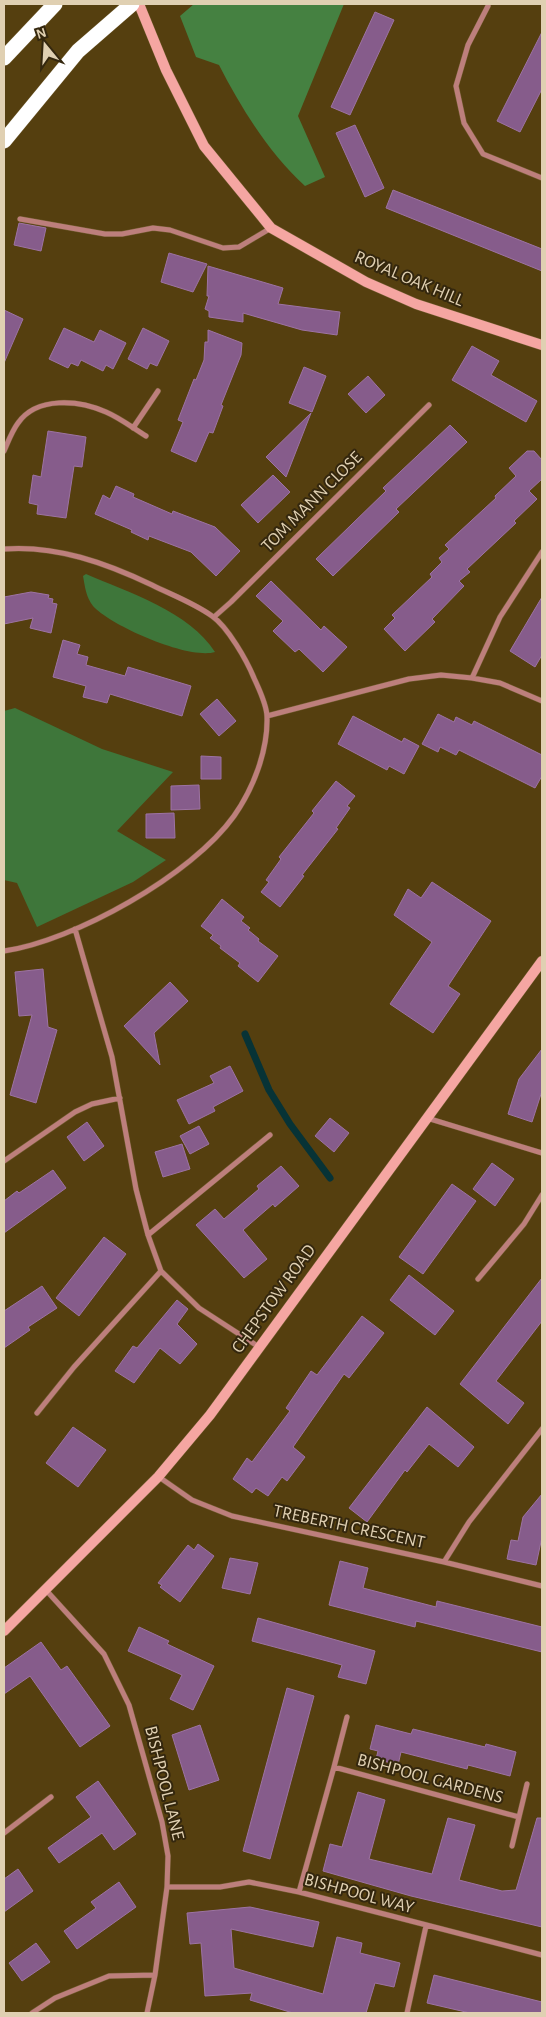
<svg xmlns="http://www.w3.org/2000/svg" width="546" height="2017" viewBox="0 0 546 2017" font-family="'Alegreya Sans',sans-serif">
	<rect width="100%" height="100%" fill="#553f0f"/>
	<!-- green -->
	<path fill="#3e763a" d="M86,574C128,592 190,612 215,652C189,660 111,626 93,606C86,597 85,587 83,576Z
		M15,708L102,749L173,772L117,831L166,860L133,882L37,927L17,883L4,880V711Z"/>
	<!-- forest -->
	<path fill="#458141" d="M194,4H344L298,116L325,177L305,186C269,153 241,108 219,65L196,57L180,16Z"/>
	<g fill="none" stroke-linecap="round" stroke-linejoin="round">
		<!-- stream -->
		<path stroke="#073336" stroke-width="7" d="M245,1034L269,1090L290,1124L330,1178"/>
	</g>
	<!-- building -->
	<path fill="#865c8b" stroke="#9d73a3" d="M375,12L394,20L350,115L331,107Z
		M542,32V89L520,132L497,121Z
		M355,125L384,188L365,197L336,133Z
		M393,190L542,249V271L386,208Z
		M19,223L46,228L41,251L14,245Z
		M169,253L207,264L193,292L161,282Z
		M208,266L283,288L278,304L340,312L337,335L302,330L243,313V322L209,317V311L205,309L209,296H207Z
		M4,310L23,319L4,363Z
		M64,328L94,342L100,330L126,343L113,369L106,365L103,371L81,360L78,366L71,363L68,368L49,359Z
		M143,328L169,341L157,366L150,363L147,369L128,359Z
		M208,330L242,343L241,355L221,405L223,406L213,433L209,432L196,462L171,451L183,422L178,420L194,379L196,380L204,360L205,342H208Z
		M472,346L499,361L491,375L537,401L526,422L452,380Z
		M304,367L326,376L312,412L289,403Z
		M368,376L385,395L366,413L348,394Z
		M311,413L286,477L266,457Z
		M450,425L467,442L396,509L399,512L333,576L316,559L386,491L383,488Z
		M48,431L86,437L82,467L74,466L66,518L37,514L38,505L29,503L33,475L41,477Z
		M527,451H534L542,460V479L529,491L537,499L514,521L516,523L467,569L470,572L459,581L464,586L432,619L435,622L405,651L384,629L395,618L392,615L432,577L430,574L442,562L439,558L449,549L445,545L496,498L495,496L516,476L509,468Z
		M273,475L290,492L258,523L241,505Z
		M116,486L134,494L133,497L172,514L173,511L215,527L240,551L216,576L191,552L149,536L148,540L131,532L132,530L95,514L103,495L110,499Z
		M271,581L321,630L324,626L347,647L323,672L299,649L295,652L273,631L283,621L256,596Z
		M31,592L49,595L48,598L53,599L52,603L57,604L51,633L30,628L33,618L4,624V597Z
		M542,597V655L535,667L510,651Z
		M63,640L80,645L77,654L88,657L86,665L125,676L128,667L191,686L182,716L110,694L107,703L83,697L86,686L53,677Z
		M217,699L236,721L219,736L200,714Z
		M438,714L454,722L456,717L472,725L474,721L542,755V776L535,788L459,750L456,755L440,747L438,752L422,744Z
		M353,716L402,742L404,738L419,746L404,774L389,766L387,770L338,744Z
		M201,756L221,757V779H201Z
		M336,781L355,796L347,806L350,808L336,828L338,829L302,875L304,876L280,907L261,892L269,882L266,880L281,859L279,857L314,813L312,811Z
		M199,785L200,809L171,810V786Z
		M174,813L175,838H146V814Z
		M432,882L491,921L448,986L460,994L433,1033L390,1004L432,942L394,915L408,889L421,898Z
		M222,899L244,917L241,921L250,928L248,930L259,939L258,941L278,956L258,982L238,966L240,963L220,948L221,946L210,938L213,935L201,926Z
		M43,969L48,1027L57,1030L36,1103L10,1095L32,1015L19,1016L15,972Z
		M170,982L188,1001L154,1033L160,1065L124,1026Z
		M542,1049V1091L532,1122L508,1114L519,1079Z
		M230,1066L243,1091L213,1107L215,1111L189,1124L177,1100L214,1083L210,1076Z
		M330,1118L349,1133L334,1152L315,1136Z
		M87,1122L104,1146L84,1161L67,1137Z
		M199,1126L209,1144L190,1154L180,1136Z
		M182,1144L190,1169L163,1177L155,1152Z
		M492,1163L514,1179L495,1206L473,1189Z
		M281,1166L299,1186L275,1207L273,1204L243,1230L267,1259L244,1278L196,1225L215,1209L224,1219L259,1189L257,1186Z
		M53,1170L66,1188L4,1233V1201L17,1191L19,1193Z
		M452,1184L476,1201L423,1274L399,1257Z
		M104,1237L126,1254L79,1316L56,1298Z
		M409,1275L454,1311L435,1335L390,1300Z
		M542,1278V1321L496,1381L524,1403L508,1424L460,1384Z
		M42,1286L57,1308L28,1327L30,1330L4,1348V1311Z
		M177,1300L188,1309L177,1324L197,1344L180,1364L160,1348L134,1383L115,1371L133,1346L137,1348Z
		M362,1316L384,1333L349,1378L344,1374L293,1447L305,1457L287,1481L282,1477L268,1496L256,1488L252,1493L233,1479L247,1458L252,1462L290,1411L286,1408L311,1371L317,1375Z
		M427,1407L474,1447L458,1467L429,1444L407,1472L405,1470L367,1522L349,1508Z
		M73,1427L106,1450L78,1487L46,1463Z
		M542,1494V1537L536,1565L507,1559L511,1540L518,1541L523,1517Z
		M198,1544L214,1556L180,1602L160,1587L162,1585L158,1583L188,1545L194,1550Z
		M230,1558L258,1563L250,1594L222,1588Z
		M340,1561L368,1568L363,1588L436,1607L437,1601L542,1627V1652L416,1621L415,1627L329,1605Z
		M258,1618L375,1651L366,1684L338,1677L342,1665L252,1641Z
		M139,1627L169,1641L167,1644L214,1666L193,1710L170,1699L182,1675L128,1651Z
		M41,1642L61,1670L67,1666L110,1726L80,1747L30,1676L4,1694V1668Z
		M287,1688L314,1696L270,1859L243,1851Z
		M200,1725L219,1780L189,1790L172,1735Z
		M376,1725L411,1734L413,1729L485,1747L486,1744L516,1752L510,1776L468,1765L467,1769L401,1752L398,1765L376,1759L378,1751L370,1749Z
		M98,1781L136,1834L114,1850L102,1833L59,1863L48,1848L91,1817L76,1797Z
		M358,1792L385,1800L369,1859L432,1874L448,1818L475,1825L459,1880L502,1891L516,1890L537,1818H542V1927L411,1896L323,1871L330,1844L342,1847Z
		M18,1869L33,1891L4,1912V1879Z
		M119,1882L136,1907L77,1949L64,1931L96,1908L91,1902Z
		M250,1907L319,1922L313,1947L231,1929L234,1968L323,1994L337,1937L362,1943L360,1953L400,1963L394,1987L375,1983L366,2013H293L250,2000L252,1993L205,1996L201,1943L190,1944L187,1913Z
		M36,1943L50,1962L22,1981L9,1963Z
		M434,1975L542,2002V2013H470L427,2003Z"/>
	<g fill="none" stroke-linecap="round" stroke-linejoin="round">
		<!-- street casing -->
		<g stroke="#715c30" stroke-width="6">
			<path id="street" d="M488,6L468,45L456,86L464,123L483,154L542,178
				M20,219L105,234H122L153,228L170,230L223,248L239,247L271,228
				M133,428L158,391
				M4,451C8,442 12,431 18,423C37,396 79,400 106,412C120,418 133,428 146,436
				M4,549C56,545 106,563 152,585C172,595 194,603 212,616C228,627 247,661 254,678C259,689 267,705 267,717C268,751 253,789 234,816C192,875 74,941 4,951
				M214,617L231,602L429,405
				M472,678L500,683L542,701
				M267,716L409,679L441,675L472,678L500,617L542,552
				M75,929L112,1057L136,1189L148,1235L161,1271L199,1308L259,1347
				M427,1118L542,1153
				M4,1161L75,1112L92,1104L120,1098
				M148,1235L270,1135
				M478,1279L524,1224L542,1195
				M37,1413L74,1367L161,1271
				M159,1477L192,1500L232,1516L444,1562L542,1586
				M444,1562L469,1522L542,1429
				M45,1589L104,1654L129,1705L162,1822L168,1856L167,1887L155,1975L147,2013
				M334,1767L347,1717
				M4,1833L51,1797
				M512,1846L527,1784
				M167,1887H220L249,1882L299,1892L542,1955
				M299,1892L334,1767L519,1817
				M32,2013L55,1998L109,1976L155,1975
				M407,2013L426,1926"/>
		</g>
		<!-- secondary casing -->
		<g stroke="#715c30" stroke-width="11">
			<path id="secondary" d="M139,4L166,70L204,146L271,228L366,282L416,304L542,345
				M4,1631L158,1477L210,1415L542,961"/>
		</g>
		<!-- highway casing -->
		<g stroke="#715c30" stroke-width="16">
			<path id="highway" d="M4,58L55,4
				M4,141L78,51L132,4"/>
		</g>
		<!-- street -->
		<use href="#street" stroke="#bd7f7c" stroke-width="5"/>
		<!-- secondary -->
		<use href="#secondary" stroke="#f5a6a2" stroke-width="10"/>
		<!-- highway -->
		<use href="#highway" stroke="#fff" stroke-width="15"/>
	</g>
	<g text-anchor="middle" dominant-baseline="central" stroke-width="4" stroke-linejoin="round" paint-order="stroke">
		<!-- street labels -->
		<g font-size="18" fill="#e0d0b2" stroke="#34270e">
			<text transform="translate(409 279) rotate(23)">ROYAL OAK HILL</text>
			<text transform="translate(312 502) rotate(-45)">TOM MANN CLOSE</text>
			<text transform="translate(274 1299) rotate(-54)">CHEPSTOW ROAD</text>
			<text transform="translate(349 1527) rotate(12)">TREBERTH CRESCENT</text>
			<text transform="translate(430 1779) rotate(15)">BISHPOOL GARDENS</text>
			<text transform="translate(164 1783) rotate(76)">BISHPOOL LANE</text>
			<text transform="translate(359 1894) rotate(15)">BISHPOOL WAY</text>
		</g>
	</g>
	<!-- border -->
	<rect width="546" height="2017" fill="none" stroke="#e0d0b2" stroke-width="10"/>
	<!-- north arrow -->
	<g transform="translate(45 45) rotate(342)" stroke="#34270e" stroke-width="4" paint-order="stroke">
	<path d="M0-4L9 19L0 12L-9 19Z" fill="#e0d0b2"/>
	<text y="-8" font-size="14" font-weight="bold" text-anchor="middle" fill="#e0d0b2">N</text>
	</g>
</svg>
